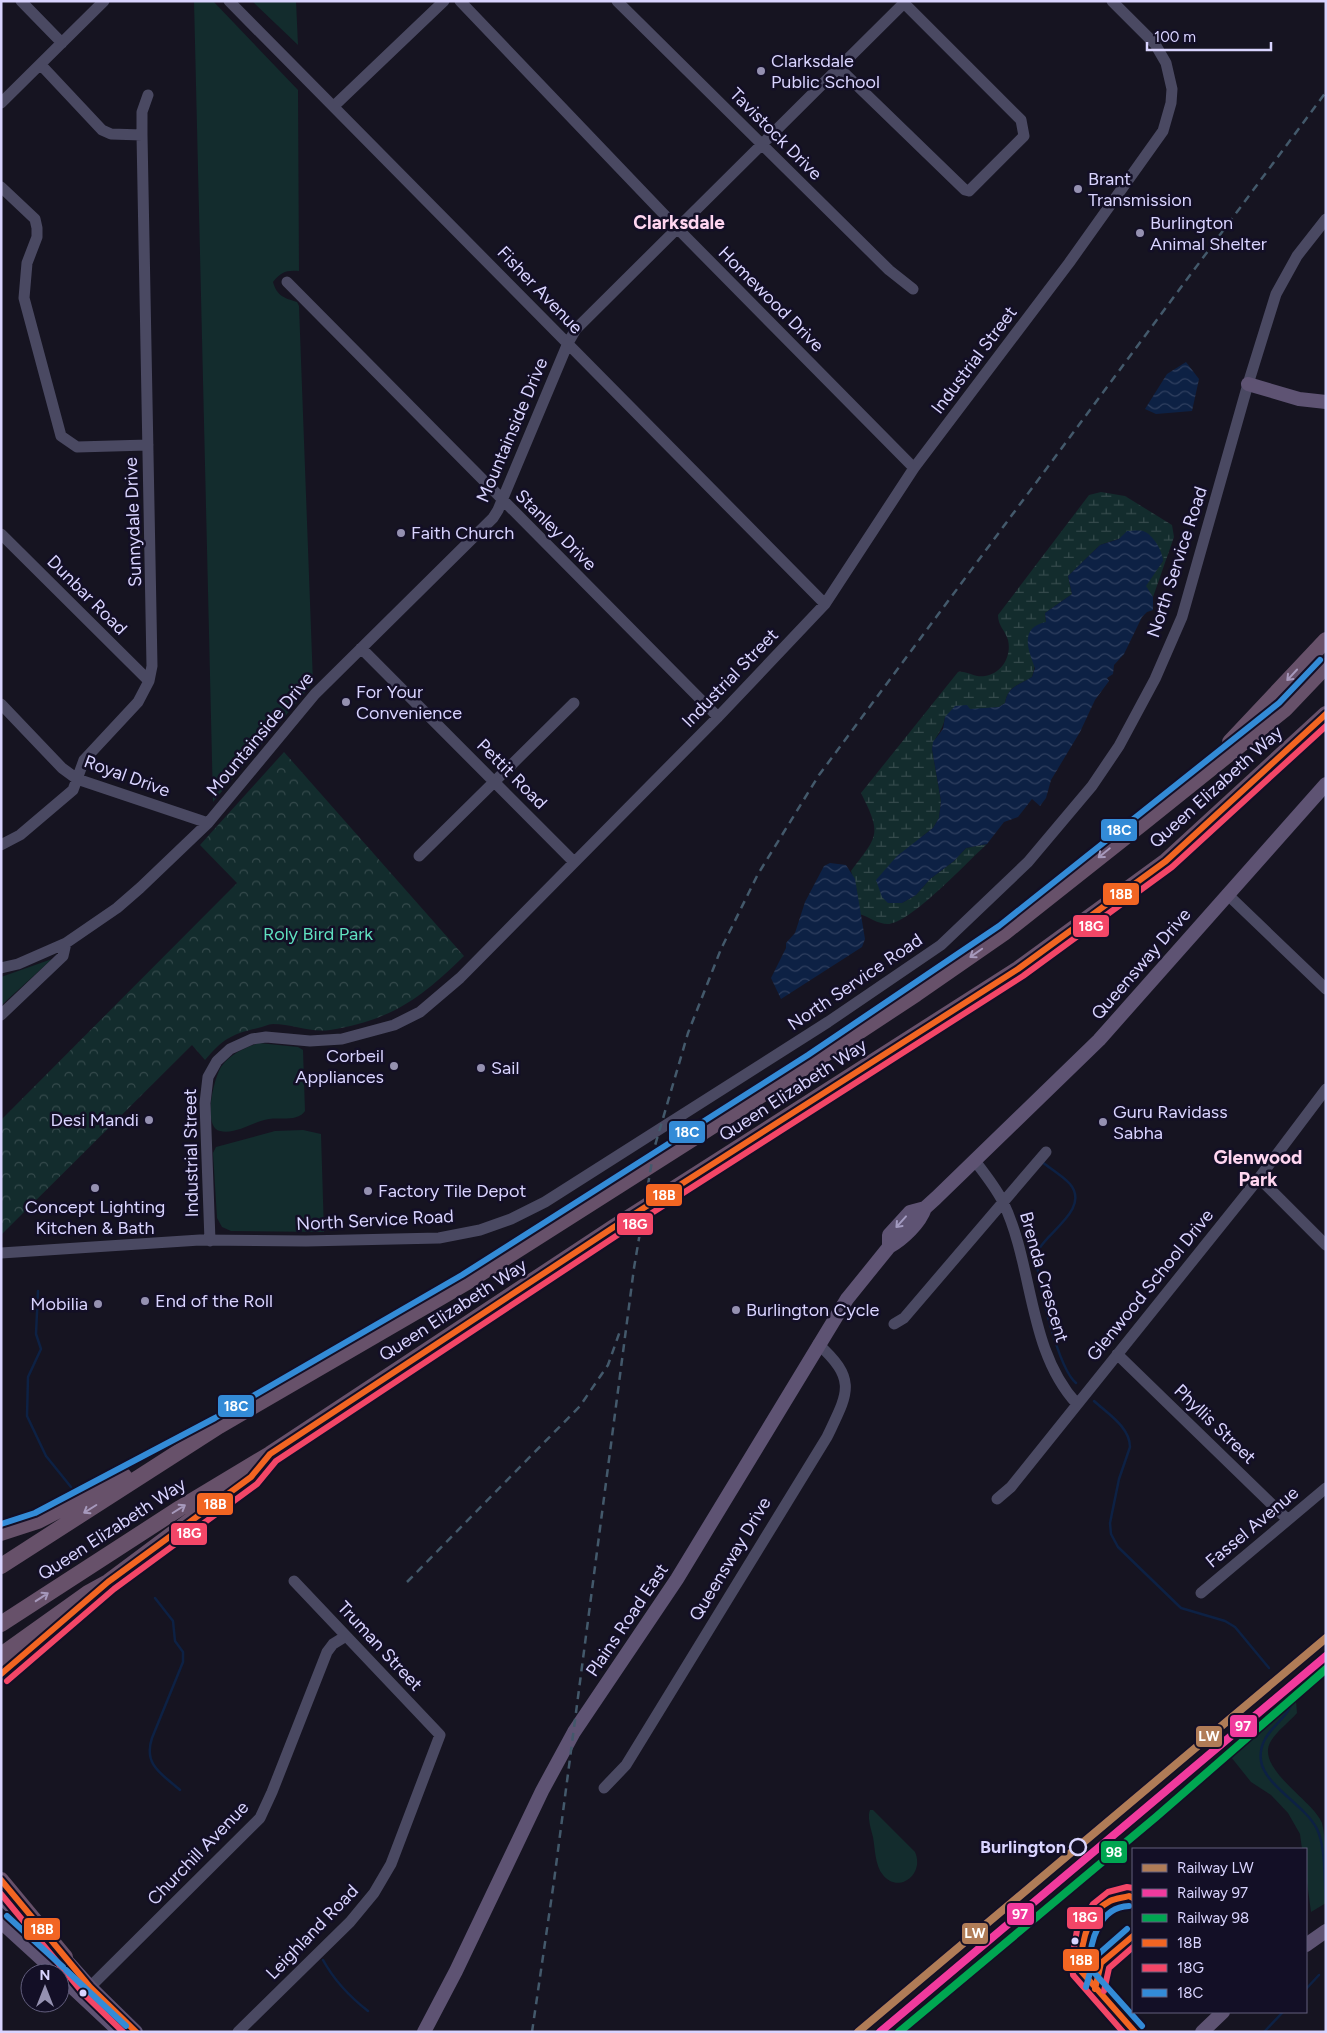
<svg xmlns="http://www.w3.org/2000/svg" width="1327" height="2033" viewBox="0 0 1327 2033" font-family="Figtree,sans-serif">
	<defs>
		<pattern id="wetland-marsh" width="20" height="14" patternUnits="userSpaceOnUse" patternTransform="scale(1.25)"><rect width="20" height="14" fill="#132c2d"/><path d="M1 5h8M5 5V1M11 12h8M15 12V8" fill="none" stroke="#354a4c"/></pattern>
		<pattern id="park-crowns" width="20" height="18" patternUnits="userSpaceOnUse" patternTransform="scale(1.25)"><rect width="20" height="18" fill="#132c2d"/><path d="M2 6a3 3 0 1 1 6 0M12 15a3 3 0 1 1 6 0" fill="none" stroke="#354a4c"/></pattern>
		<pattern id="water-waves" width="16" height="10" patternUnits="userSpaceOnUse" patternTransform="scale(1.25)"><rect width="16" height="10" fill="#0d2144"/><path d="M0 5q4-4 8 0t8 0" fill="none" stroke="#304060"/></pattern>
	</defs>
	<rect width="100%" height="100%" fill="#161421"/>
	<!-- green -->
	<path fill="#132c2d" d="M194,1H213L298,90L299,271C286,270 281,272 273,282C277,296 284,298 297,302L299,306L313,683L213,802Z
		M252,1H296L298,45Z
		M52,959L5,1002L1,1006V977Z
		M259,1043L298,1047L303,1050L305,1111C298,1122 280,1117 269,1119C254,1121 236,1135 220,1131C202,1127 214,1078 221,1067C230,1054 244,1048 259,1043Z
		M303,1130L321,1134L324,1232L231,1231L222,1227L217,1218L213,1153L216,1147L275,1131Z
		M1295,1688L1297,1713C1289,1722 1277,1731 1271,1741C1254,1768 1313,1800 1322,1823C1327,1843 1326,1881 1326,1903L1311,1912L1306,1875V1849H1302L1300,1834L1288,1813L1271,1795L1251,1782L1227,1752Z
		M870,1810H873L915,1852C925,1875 898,1894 883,1875C875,1866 875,1848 873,1837C871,1829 867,1817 870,1810Z"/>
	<!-- wetland -->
	<path fill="url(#wetland-marsh)" d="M1101,492L1125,496L1172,525L1174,537L1153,597L1145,586L1163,561L1142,531L1100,545L1068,576L1072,594L1045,613L1046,622L1032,677C1019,685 1008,686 1005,703L999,707L945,717C943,732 934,736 932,749L941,801L939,818L933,828L920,838L888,903H902L916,895L930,879L954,861L966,848L987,844C968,861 911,923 888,924C877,924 870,917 859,914L857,891L851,871C878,835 882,835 861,793L958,672C966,670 975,678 985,676C1001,674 1012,657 1008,640C1005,630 998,626 998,615L1089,495Z"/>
	<!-- park -->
	<path fill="url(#park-crowns)" d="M284,752L464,956C421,998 392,1020 330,1030C311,1033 292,1024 273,1024C268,1024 263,1027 258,1028C231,1034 223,1039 205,1060L192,1045L1,1235V1120L237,883L200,845Z"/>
	<!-- water -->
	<path fill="url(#water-waves)" d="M1186,362L1199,379L1192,411L1156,414L1145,409L1167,374Z
		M1127,531C1131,531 1139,530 1143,531C1153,534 1163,552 1163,561L1146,586L1153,597V610L1147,612L1142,617L1124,654L1114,665L1113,674L1107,678L1109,681L1095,700L1080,732L1051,780L1046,798L1040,806L1032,799L1018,817L1004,822L987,844L966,848L954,861L930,879L916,895L902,903H888L882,897L876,880L897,856L933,828L939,818L941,801L932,749L933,742L943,729L945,717L955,706L967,705L970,709L999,707L1005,703C1008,686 1019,685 1032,677L1035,668C1028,649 1019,628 1046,622L1045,613L1072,594L1068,576L1100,545L1119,539Z
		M830,863L846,865L855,879L865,939L862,947L781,999L771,978L786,948V943L795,933L805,902L824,866Z"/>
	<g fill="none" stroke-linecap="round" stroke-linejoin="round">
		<!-- stream -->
		<path stroke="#0d2144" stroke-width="2.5" d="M1042,1162C1051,1169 1063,1176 1070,1184C1090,1208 1049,1231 1039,1249C1037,1253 1037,1260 1037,1264C1040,1289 1058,1368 1076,1383
			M38,1291L36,1334L41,1349L28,1377L27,1416L46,1456L71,1487
			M1094,1401C1107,1413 1130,1427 1130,1447L1119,1479L1110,1523L1111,1534L1118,1547L1181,1608L1225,1621L1235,1627L1269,1668
			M155,1598L173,1621L175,1641L183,1652V1662L152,1738C143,1765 162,1774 180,1790
			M1290,1695C1299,1717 1256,1728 1261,1761C1265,1786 1305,1805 1317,1829C1326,1847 1324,1881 1326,1901
			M323,1960C334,1980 350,1997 368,2011
			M1306,1989L1319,1975
			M1264,2032L1283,2012"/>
		<!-- minor -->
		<path stroke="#4a4962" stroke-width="11" d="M21,1L62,43
			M229,1L825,604
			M460,1L678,229L914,468
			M617,1L889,270L913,289
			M41,65L102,130L111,134L142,135
			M838,67L965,190L969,191L1024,136L1021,120L904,3
			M1,103L104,1
			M334,106L444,1
			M1,187L35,219L37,228V237L27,263L24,298L61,436L77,447L148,445
			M287,282L718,717
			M1,534L149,681
			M361,648L574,862
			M1,704L62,768L77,779L208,823
			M1,845L20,835L73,790L84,760L138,702L149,681L152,666L142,135V112L148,95
			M419,856L574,703
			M1227,894L1326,989
			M1,968L18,964L66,943L117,908L140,888L208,823L315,694L493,518L498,510L568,343L576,329L906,1
			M1,1015L63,956L66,943
			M975,1161C985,1174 996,1188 1003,1202C1034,1266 1027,1350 1077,1404
			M1259,1178L1326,1245
			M210,1241L205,1103L208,1077L217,1061L230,1049L252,1039L266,1037L310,1041L342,1039L394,1025L420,1012L460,978L718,717L825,604L914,468L1069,263L1163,131L1171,103L1172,89L1166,63L1155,44L1112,1
			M1,1253L200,1240L306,1241L439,1238L480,1230L511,1219L545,1202L828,1022L941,945L1028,862L1092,786L1119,746L1155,679L1182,617L1248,384L1276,294L1297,256L1326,219
			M894,1324L904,1318L1046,1152
			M1117,1354L1288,1520
			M997,1499L1011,1487L1259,1178L1326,1089
			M1201,1593L1326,1488
			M604,1788L626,1765L827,1437C848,1393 858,1380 818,1344
			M85,1992L260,1818L272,1792L327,1652L333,1644L346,1636
			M238,2032L350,1922L374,1893L391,1864L440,1735L294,1581"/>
		<!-- major -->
		<path stroke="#5e5373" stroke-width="14" d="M1248,384L1299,399L1326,402
			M889,1247V1235L910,1212L925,1208L936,1198L1099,1040L1326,784
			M1,1897L30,1925
			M1,1922L57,1973
			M1306,1945L1326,1931
			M57,1950L90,1987L136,2032
			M60,1976L120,2032
			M424,2032L456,1971L542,1791L574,1732L677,1579L847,1299L889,1247C903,1239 920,1223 925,1208
			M1202,2032L1223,2012"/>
		<!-- highway -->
		<path stroke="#67516a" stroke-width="16" d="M1230,742L1326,640
			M1,1533L38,1521L124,1476
			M1,1566L219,1426L467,1282L813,1062L916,994L1004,933L1143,823L1285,709L1326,666
			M1,1624L180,1508L270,1454L614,1227L1018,969L1166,861L1326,714
			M1,1655L88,1593L108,1582L255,1472
			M1,1674L63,1623
			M1,1880L65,1957"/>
		<!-- rail -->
		<path stroke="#43596b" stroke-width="2.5" stroke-dasharray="8 6" stroke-linecap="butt" d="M407,1582L580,1406L608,1365L620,1331
			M532,2032L554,1881L634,1268L654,1149L688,1033L721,949L758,874L819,775L1326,92"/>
		<!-- bus-1 casing -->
		<g stroke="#130f26" stroke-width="10">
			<path id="bus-1" d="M1,1674L108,1582L251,1477L270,1454L614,1227L1018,969L1166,861L1326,714
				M1,1880L90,1987L136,2032
				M1133,1898L1129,1896C1123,1898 1116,1898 1110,1901C1086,1913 1081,1946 1080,1970L1135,2032
				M1095,1989L1101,1963L1133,1936"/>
		</g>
		<!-- bus-2 casing -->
		<g stroke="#130f26" stroke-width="10">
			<path id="bus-2" d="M7,1681L114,1589L257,1484L276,1461L619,1234L1023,976L1172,867L1326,726
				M1,1894L83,1993L123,2032
				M1104,1991L1109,1968L1133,1947
				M1123,2032L1073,1975L1072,1960L1077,1930L1093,1904L1108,1892L1127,1887L1133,1888"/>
		</g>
		<!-- bus-3 casing -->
		<g stroke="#130f26" stroke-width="10">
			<path id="bus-3" d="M1,1524L35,1513L215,1418L462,1275L808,1055L999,926L1279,703L1320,660
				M1129,1906C1099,1907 1090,1941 1089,1967L1142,2026
				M7,1916L63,1967
				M66,1970L126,2026
				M1086,1987L1094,1958L1127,1929"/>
		</g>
		<!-- bus-1 -->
		<use href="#bus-1" stroke="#f26522" stroke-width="6"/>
		<!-- bus-2 -->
		<use href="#bus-2" stroke="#f34667" stroke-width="6"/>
		<!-- bus-3 -->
		<use href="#bus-3" stroke="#338bd7" stroke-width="6"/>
		<!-- rail-1 casing -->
		<g stroke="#130f26" stroke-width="11">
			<path id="rail-1" d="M858,2032L1326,1638"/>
		</g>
		<!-- rail-2 casing -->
		<g stroke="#130f26" stroke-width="11">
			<path id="rail-2" d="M880,2032L1326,1656"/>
		</g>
		<!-- rail-3 casing -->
		<g stroke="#130f26" stroke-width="11">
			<path id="rail-3" d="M899,2032L1156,1817L1326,1669"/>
		</g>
		<!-- rail-1 -->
		<use href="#rail-1" stroke="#b07c57" stroke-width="8"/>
		<!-- rail-2 -->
		<use href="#rail-2" stroke="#f13a9d" stroke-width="8"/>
		<!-- rail-3 -->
		<use href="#rail-3" stroke="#00a651" stroke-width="8"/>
	</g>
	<!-- one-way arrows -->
	<defs><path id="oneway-shaft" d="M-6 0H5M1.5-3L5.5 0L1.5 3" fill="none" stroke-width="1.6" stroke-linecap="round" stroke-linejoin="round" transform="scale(1.25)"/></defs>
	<g stroke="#a699bc">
		<use href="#oneway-shaft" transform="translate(1292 675) rotate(133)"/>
		<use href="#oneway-shaft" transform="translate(1104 853) rotate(141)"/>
		<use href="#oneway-shaft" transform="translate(976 953) rotate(145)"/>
		<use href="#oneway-shaft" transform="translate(90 1509) rotate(148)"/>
		<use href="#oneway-shaft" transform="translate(179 1509) rotate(-32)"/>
		<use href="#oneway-shaft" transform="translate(42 1597) rotate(-33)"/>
	</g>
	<use stroke="#a29ac0" href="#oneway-shaft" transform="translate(901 1222) rotate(132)"/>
	<!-- markers -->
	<g fill="#9591b1" stroke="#130f26" stroke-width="2">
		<circle cx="761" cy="71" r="5"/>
		<circle cx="1078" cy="189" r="5"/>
		<circle cx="1140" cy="233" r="5"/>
		<circle cx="401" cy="533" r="5"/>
		<circle cx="346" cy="702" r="5"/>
		<circle cx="394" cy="1066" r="5"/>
		<circle cx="481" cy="1068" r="5"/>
		<circle cx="149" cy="1120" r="5"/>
		<circle cx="1103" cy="1122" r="5"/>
		<circle cx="95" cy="1188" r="5"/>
		<circle cx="368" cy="1191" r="5"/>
		<circle cx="145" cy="1301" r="5"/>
		<circle cx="98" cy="1304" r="5"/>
		<circle cx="736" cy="1310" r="5"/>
	</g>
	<circle fill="#130f26" stroke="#d9d4ff" stroke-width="2.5" cx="1078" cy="1847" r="8"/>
	<g fill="#d9d4ff" stroke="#130f26" stroke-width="2">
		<circle cx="1075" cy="1941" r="4.5"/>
		<circle cx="83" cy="1993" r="4.5"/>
	</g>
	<g text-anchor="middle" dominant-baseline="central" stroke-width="5" stroke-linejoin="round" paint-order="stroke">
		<!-- poi labels -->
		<g font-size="18" fill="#d9d4ff" stroke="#130f26" text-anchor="start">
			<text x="771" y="61">Clarksdale<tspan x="771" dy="21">Public School</tspan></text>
			<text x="1088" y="179">Brant<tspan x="1088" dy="21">Transmission</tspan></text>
			<text x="1150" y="223">Burlington<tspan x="1150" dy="21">Animal Shelter</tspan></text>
			<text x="411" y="533">Faith Church</text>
			<text x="356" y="692">For Your<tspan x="356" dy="21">Convenience</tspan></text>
			<text x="384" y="1056" text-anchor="end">Corbeil<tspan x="384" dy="21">Appliances</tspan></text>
			<text x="491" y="1068">Sail</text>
			<text x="1113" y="1112">Guru Ravidass<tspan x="1113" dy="21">Sabha</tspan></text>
			<text x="139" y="1120" text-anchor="end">Desi Mandi</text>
			<text x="378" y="1191">Factory Tile Depot</text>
			<text x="95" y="1207" text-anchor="middle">Concept Lighting<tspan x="95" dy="21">Kitchen &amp; Bath</tspan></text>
			<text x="155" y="1301">End of the Roll</text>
			<text x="88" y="1304" text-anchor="end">Mobilia</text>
			<text x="746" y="1310">Burlington Cycle</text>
		</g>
		<!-- street labels -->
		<g font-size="18" fill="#d9d4ff" stroke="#130f26">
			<text transform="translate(776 134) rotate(45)">Tavistock Drive</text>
			<text transform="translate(540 290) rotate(46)">Fisher Avenue</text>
			<text transform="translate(771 299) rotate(45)">Homewood Drive</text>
			<text transform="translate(974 360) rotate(-53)">Industrial Street</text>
			<text transform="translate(512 430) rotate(-67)">Mountainside Drive</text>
			<text transform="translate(133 522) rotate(-92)">Sunnydale Drive</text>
			<text transform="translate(556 530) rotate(45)">Stanley Drive</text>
			<text transform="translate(1177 562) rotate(-72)">North Service Road</text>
			<text transform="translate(87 595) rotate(45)">Dunbar Road</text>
			<text transform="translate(730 678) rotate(-46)">Industrial Street</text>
			<text transform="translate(260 734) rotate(-50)">Mountainside Drive</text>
			<text transform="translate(512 774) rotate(45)">Pettit Road</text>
			<text transform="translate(127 776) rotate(20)">Royal Drive</text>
			<text transform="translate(1216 787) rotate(-42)">Queen Elizabeth Way</text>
			<text transform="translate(1141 964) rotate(-49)">Queensway Drive</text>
			<text transform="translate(855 982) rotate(-34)">North Service Road</text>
			<text transform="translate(793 1090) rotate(-33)">Queen Elizabeth Way</text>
			<text transform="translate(191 1153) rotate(-91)">Industrial Street</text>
			<text transform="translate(375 1220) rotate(-3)">North Service Road</text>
			<text transform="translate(1044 1277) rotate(74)">Brenda Crescent</text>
			<text transform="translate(1150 1285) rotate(-51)">Glenwood School Drive</text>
			<text transform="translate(453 1310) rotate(-33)">Queen Elizabeth Way</text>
			<text transform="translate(1215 1424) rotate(44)">Phyllis Street</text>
			<text transform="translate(1252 1527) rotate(-40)">Fassel Avenue</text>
			<text transform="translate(112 1529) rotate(-33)">Queen Elizabeth Way</text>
			<text transform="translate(730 1559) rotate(-59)">Queensway Drive</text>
			<text transform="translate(627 1620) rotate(-56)">Plains Road East</text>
			<text transform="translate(380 1646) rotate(47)">Truman Street</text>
			<text transform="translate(198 1853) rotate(-46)">Churchill Avenue</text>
			<text transform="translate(312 1932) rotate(-46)">Leighland Road</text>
		</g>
		<!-- park labels -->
		<g font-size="18" fill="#5fe0c0" stroke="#130f26">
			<text x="318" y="934">Roly Bird Park</text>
		</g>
		<!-- stop labels -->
		<g font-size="18" font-weight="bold" fill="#d9d4ff" stroke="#130f26" text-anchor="end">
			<text x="1066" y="1847">Burlington</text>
		</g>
		<!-- neighbourhood labels -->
		<g font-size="19" font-weight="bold" fill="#ffd6f0" stroke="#130f26">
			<text x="679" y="222">Clarksdale</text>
			<text x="1258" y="1157">Glenwood<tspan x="1258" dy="22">Park</tspan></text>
		</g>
	</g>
	<g stroke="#130f26" stroke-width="2">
		<rect x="1100" y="818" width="38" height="24" rx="5" fill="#338bd7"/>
		<rect x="1102" y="882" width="38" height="24" rx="5" fill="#f26522"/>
		<rect x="1072" y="914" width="38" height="24" rx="5" fill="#f34667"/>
		<rect x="668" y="1120" width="38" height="24" rx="5" fill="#338bd7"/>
		<rect x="645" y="1183" width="38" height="24" rx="5" fill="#f26522"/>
		<rect x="616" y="1212" width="38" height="24" rx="5" fill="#f34667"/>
		<rect x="217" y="1394" width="38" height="24" rx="5" fill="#338bd7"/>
		<rect x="196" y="1492" width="38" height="24" rx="5" fill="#f26522"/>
		<rect x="170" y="1522" width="38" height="24" rx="5" fill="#f34667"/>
		<rect x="1229" y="1714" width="29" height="24" rx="5" fill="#f13a9d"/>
		<rect x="1195" y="1725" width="28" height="23" rx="5" fill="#b07c57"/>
		<rect x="1100" y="1840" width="28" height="24" rx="5" fill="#00a651"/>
		<rect x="1006" y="1902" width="29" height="24" rx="5" fill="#f13a9d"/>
		<rect x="1066" y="1906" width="38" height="24" rx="5" fill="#f34667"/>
		<rect x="23" y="1917" width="38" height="24" rx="5" fill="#f26522"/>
		<rect x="961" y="1922" width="28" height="23" rx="5" fill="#b07c57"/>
		<rect x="1062" y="1948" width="38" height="24" rx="5" fill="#f26522"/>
	</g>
	<g font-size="14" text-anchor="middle" font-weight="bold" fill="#fff">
		<text x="1119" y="835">18C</text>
		<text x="1121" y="899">18B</text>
		<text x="1091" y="931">18G</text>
		<text x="687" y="1137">18C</text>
		<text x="664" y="1200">18B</text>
		<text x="635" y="1229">18G</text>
		<text x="236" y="1411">18C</text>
		<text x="215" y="1509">18B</text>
		<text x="189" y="1538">18G</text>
		<text x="1243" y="1731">97</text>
		<text x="1209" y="1741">LW</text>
		<text x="1114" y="1857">98</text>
		<text x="1020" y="1919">97</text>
		<text x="1085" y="1922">18G</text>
		<text x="42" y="1934">18B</text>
		<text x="975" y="1938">LW</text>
		<text x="1081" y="1965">18B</text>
	</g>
	<!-- border -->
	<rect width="1327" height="2033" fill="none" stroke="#d9d4ff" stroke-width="5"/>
	<!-- legend -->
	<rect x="1132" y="1848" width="175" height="165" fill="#130f26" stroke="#625e7d"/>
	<rect x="1142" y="1864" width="25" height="8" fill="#b07c57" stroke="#625e7d"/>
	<text x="1177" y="1873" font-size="15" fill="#d9d4ff">Railway LW</text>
	<rect x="1142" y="1889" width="25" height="8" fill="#f13a9d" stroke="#625e7d"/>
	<text x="1177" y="1898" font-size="15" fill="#d9d4ff">Railway 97</text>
	<rect x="1142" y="1914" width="25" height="8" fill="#00a651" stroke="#625e7d"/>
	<text x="1177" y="1923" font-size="15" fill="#d9d4ff">Railway 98</text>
	<rect x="1142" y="1939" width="25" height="8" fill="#f26522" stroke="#625e7d"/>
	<text x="1177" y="1948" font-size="15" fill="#d9d4ff">18B</text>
	<rect x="1142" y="1964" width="25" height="8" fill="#f34667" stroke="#625e7d"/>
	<text x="1177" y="1973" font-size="15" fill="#d9d4ff">18G</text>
	<rect x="1142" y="1989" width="25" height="8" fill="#338bd7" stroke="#625e7d"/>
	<text x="1177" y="1998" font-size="15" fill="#d9d4ff">18C</text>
	<!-- north arrow -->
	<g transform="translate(45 1988)"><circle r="24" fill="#130f26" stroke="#625e7d"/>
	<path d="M0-4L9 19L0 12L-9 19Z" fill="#9591b1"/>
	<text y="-8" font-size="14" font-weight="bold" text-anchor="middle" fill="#d9d4ff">N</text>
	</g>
	<!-- scale -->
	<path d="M1147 42v8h124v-8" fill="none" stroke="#d9d4ff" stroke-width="2.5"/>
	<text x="1154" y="42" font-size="15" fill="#d9d4ff" stroke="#130f26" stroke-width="4" paint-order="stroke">100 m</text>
</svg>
